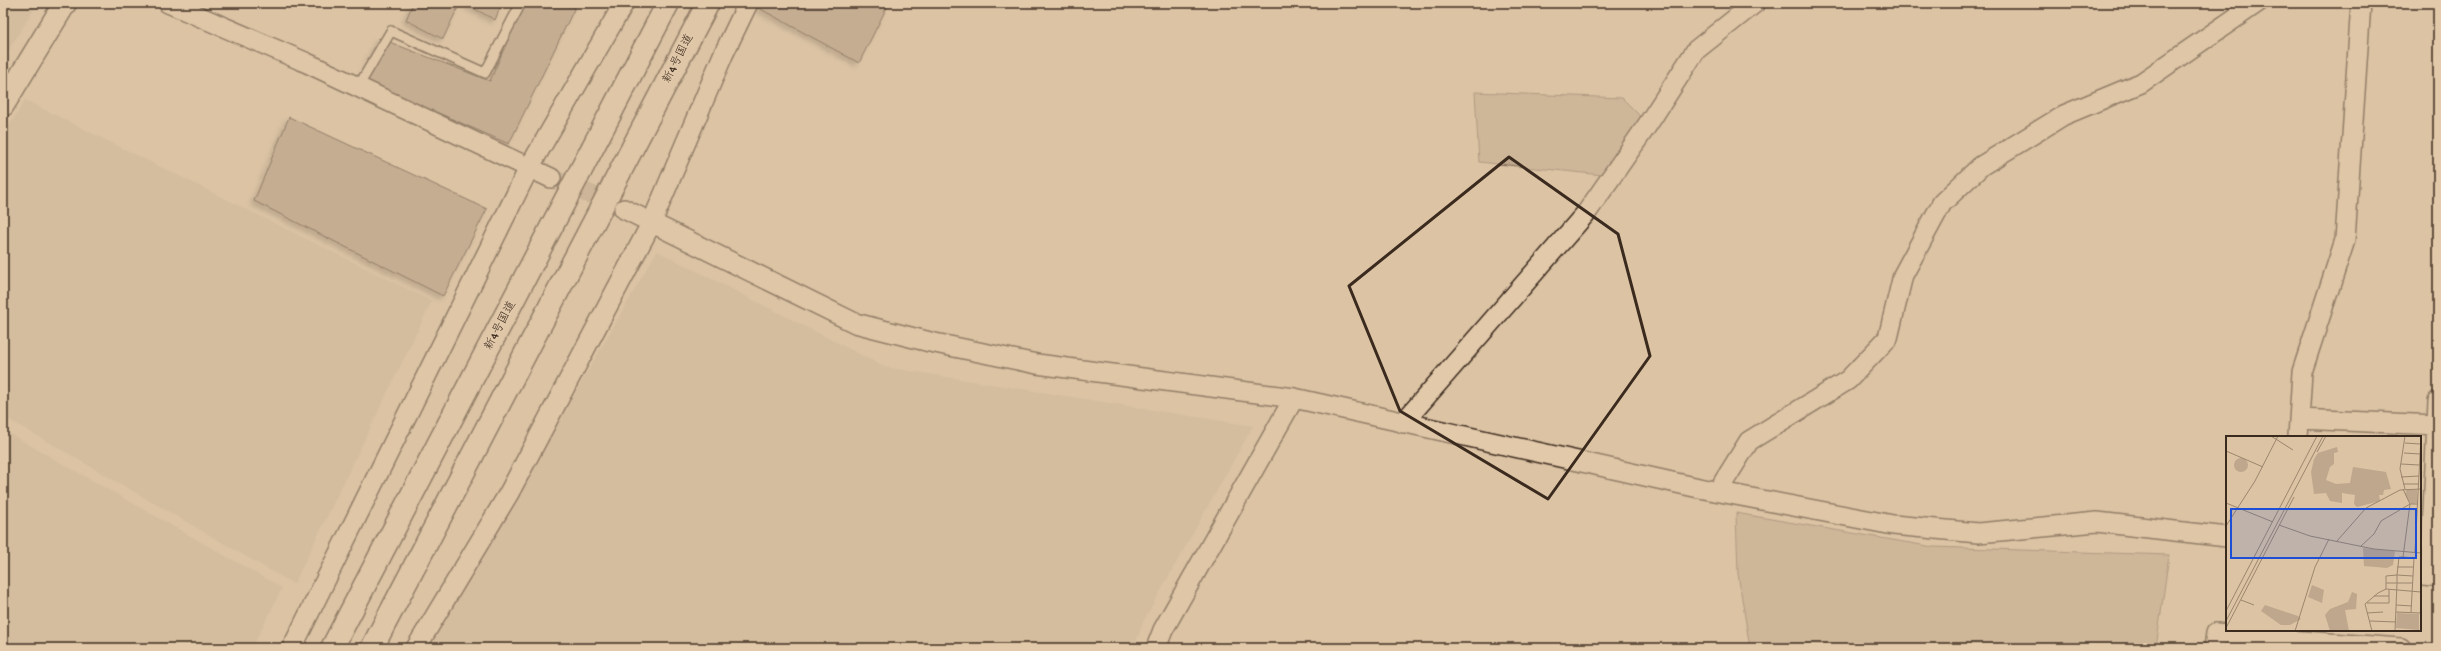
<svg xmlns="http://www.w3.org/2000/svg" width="2441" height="651" viewBox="0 0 2441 651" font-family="'Gochi Hand','Klee One',sans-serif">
	<defs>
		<filter id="shadow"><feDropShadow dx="-3.5" dy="3.5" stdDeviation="2" flood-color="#0004"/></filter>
	</defs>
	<rect width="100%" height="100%" fill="#dbc3a4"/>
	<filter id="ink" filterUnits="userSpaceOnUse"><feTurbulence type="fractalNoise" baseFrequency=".025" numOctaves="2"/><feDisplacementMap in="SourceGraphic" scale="8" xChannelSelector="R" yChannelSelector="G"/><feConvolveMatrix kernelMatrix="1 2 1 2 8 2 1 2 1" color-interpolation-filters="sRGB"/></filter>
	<g filter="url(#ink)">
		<!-- built -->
		<path fill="#ccb598" d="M3,3H38L3,59Z
			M25,100L432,301L294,584L3,416V136Z
			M657,251L885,367L1253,426L1143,622L1134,648H428Z
			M3,430L282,588L252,648H3Z"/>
		<!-- green -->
		<path fill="#bea78c" stroke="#7c6855" d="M1475,92L1622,98L1648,124L1612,176L1479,162Z
			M1736,513L1933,547L2169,555L2156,648H1750L1738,574Z"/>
		<!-- building -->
		<path fill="#aa937b" stroke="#3b2a1e" filter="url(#shadow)" d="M413,3H460L443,39L406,20Z
			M464,3H502L495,20Z
			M524,3H577L509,144L361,79L379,38L490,81Z
			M759,3H889L859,63L757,7Z
			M289,117L487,209L443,296L254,201Z"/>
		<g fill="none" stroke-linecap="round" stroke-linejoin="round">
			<!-- street-tunnel -->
			<path stroke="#bba489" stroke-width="19" stroke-dasharray="19 10" stroke-linecap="butt" d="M551,178L618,206"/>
			<!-- lane casing -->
			<g stroke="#3b2a1e" stroke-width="12">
				<path id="lane" d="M358,87L391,31L485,73L521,3"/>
			</g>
			<!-- street casing -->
			<g stroke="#3b2a1e" stroke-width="22">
				<path id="street" d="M168,3L305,62L551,178
					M624,209L855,323L930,342L1037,364L1294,398L1699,488L1893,525L1978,533L2097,522L2227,537
					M2299,419L2437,425
					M1403,423L1587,212L1648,124L1696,50L1755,3
					M2298,437L2302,372L2345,240L2361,3
					M1718,491L1749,441L1848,380L1888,338L1903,275L1942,203L1981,166L2064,115L2141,83L2257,3
					M2430,576L2438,401
					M2275,639L2401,648
					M292,648L529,168L624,3
					M416,648L509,493L652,222L723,55L748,3
					M1156,648L1163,630L1294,398
					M2214,648L2216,633L2275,639L2277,630"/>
			</g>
			<!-- secondary casing -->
			<g stroke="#3b2a1e" stroke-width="25">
				<path id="secondary" d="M3,105L65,3
					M2420,574L2438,576"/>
			</g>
			<!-- highway casing -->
			<g stroke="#3b2a1e" stroke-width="25">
				<path id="highway" d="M332,648L668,3
					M372,648L708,3"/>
			</g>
			<!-- lane -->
			<use href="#lane" stroke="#e2c9aa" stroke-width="9"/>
			<!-- street -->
			<use href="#street" stroke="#e2c9aa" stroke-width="19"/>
			<!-- secondary -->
			<use href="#secondary" stroke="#e2c9aa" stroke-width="22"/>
			<!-- highway -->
			<use href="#highway" stroke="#e2c9aa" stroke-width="22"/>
		</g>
	</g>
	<!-- marked area -->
	<path d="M0 0H2441V651H0ZM1509,157L1618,234L1650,356L1548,499L1400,411L1349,286Z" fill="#dbc3a4" fill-opacity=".55" fill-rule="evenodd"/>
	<path fill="none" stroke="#3b2a1e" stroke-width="3" stroke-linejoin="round" d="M1509,157L1618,234L1650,356L1548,499L1400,411L1349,286Z"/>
	<g text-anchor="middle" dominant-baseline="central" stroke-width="3" stroke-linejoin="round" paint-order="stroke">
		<!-- street labels -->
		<g font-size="12" fill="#3b2a1e" stroke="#e2c9aa">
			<text transform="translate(679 59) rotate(-63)">新4号国道</text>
			<text transform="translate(501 326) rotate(-62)">新4号国道</text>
		</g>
	</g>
	<!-- overview -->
	<g transform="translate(2226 436)">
		<rect width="195" height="195" fill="#dbc3a4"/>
		<path d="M111,11L112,16L108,17V28L104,31L100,44L110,48L124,47L127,31L160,36L165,53L158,54L157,59H153L154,65L131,71L128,68L129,59L116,57V67L104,65L100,57L88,58L85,36L88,23L92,17ZM8 29a7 7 0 1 1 14 0a7 7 0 1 1-14 0ZM181,53L191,54V67L185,68L179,58ZM137,112L169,115L167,129L161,132L138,130ZM86,149L98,154L96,167L82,161ZM126,156L131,158L130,173L119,174L123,195H104L99,179L104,173L122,166ZM39,169L72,180L75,183L64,189H55L35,175ZM171,177L193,178V194L170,192Z" fill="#bea78c"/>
		<path fill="none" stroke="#9b866e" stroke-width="1" d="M45,0L67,14M179,7L194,8M0,15L37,31M91,16L100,0M178,17L194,18M175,28L193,29M175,41L193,40M177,48H192M177,53L184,68H191M179,53L174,33L179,0M0,67L47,86M184,68L177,121H173L171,139L187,140L185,176M53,89L84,100L148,113L195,117M0,90L29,45L52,0M111,105L140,72L174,54L195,53M135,110L148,98L155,85L184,68M189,116L195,0M177,121L188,122L187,140M171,131H188M160,147H171L169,195M160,153V140L171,139V147H187M148,160H163M15,164L28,169M141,167H163V154M170,169L186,170M0,175L91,0M170,176L195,177M141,177L157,176M0,185L97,0M144,185L170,186M0,192L68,61M69,195L89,131L103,103M146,195L139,168L152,157L160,153L195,156"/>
		<path fill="#1d4ed8" fill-opacity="0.15" stroke="#1d4ed8" stroke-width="2" d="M5,73H190V122H5Z"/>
		<rect width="195" height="195" fill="none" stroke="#3b2a1e" stroke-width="2"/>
	</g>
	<!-- margin -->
	<rect width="2441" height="651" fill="none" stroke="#e2c9aa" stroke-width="16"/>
	<rect x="8" y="8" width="2425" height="635" fill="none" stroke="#3b2a1e" stroke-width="1.5" filter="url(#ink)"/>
</svg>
